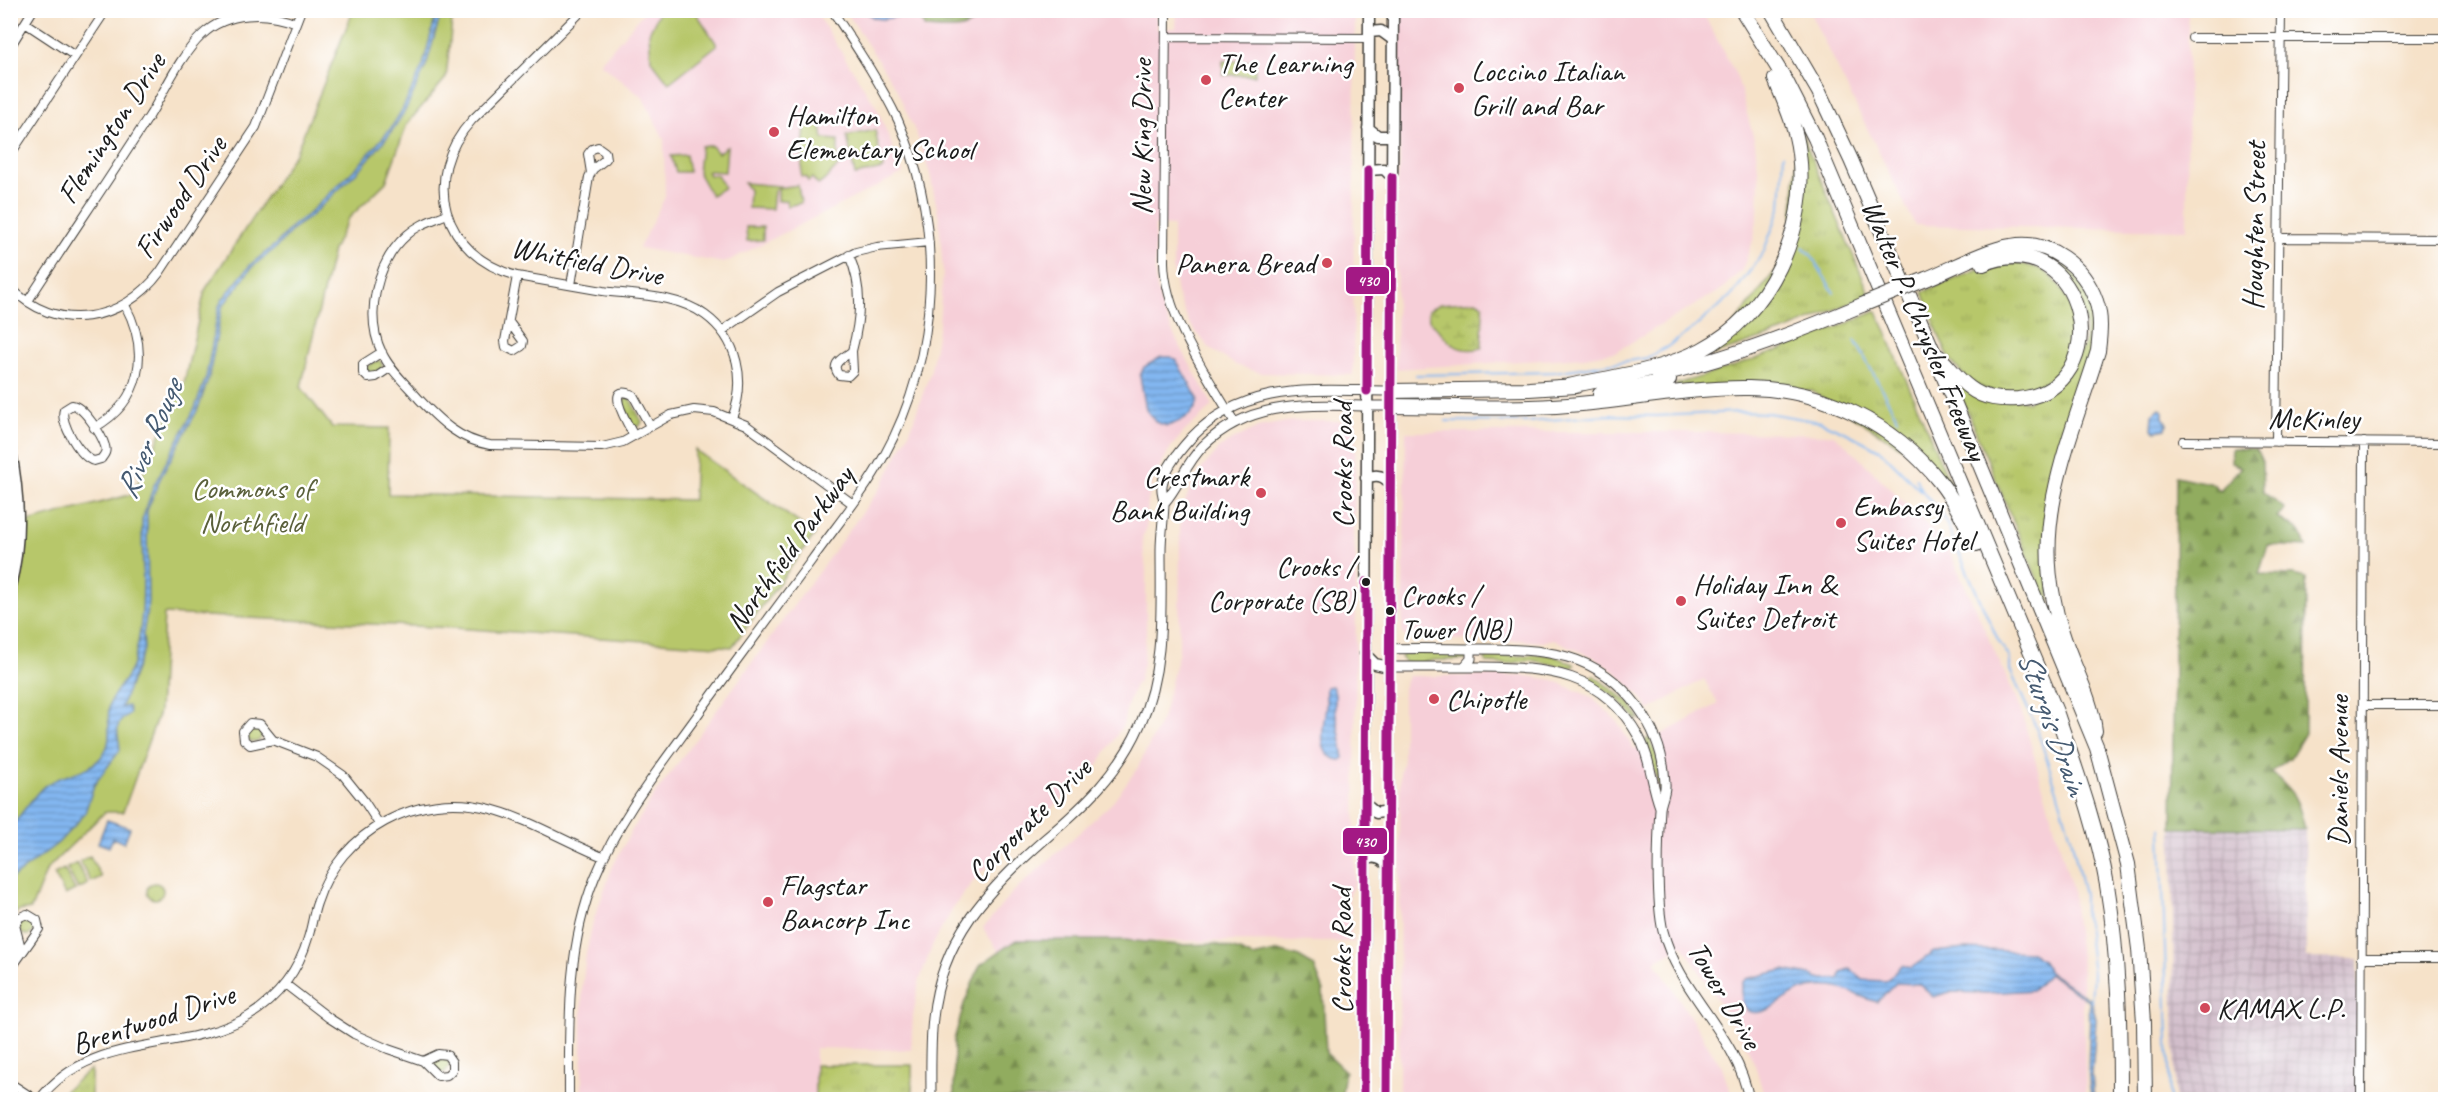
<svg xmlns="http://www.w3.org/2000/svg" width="2456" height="1110" viewBox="0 0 2456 1110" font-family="Caveat,sans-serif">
	<defs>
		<pattern id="industrial-grid" width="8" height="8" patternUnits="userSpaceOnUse" patternTransform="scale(1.5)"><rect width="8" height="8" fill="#d1bdca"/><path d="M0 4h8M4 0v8" fill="none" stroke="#b3a2ad"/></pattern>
		<pattern id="grass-tufts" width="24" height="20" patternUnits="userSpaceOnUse" patternTransform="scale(1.5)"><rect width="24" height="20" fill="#b7c76a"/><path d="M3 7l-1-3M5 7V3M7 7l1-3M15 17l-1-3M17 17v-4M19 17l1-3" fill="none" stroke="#9daa5b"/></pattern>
		<pattern id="forest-firs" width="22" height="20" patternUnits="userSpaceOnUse" patternTransform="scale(1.5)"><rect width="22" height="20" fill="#91ac5e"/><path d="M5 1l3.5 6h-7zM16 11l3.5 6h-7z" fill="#768b4d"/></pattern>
		<pattern id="wetland-marsh" width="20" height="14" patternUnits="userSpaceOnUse" patternTransform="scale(1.5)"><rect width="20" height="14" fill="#b7c76a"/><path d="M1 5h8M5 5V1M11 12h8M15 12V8" fill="none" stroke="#9daa5b"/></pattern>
		<pattern id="water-rules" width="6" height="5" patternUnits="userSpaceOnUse" patternTransform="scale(1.5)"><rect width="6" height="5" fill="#83b7f1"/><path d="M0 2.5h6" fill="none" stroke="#6a94c2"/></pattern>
	</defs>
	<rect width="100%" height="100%" fill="#fff"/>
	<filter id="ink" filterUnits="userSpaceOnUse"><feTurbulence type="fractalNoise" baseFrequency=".0167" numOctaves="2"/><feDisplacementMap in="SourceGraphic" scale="12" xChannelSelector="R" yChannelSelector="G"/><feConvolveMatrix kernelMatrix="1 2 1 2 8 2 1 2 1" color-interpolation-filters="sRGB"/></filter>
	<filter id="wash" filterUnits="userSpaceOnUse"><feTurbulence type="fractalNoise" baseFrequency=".008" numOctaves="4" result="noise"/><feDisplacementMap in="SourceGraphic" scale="24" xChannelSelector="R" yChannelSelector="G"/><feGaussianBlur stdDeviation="1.35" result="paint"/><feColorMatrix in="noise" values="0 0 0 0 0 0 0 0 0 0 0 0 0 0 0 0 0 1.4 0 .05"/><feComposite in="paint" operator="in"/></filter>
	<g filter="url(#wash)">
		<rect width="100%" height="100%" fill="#f6e2c9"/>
		<!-- built -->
		<path fill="#f6cfd8" d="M645,11H815L877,108L903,173L724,263L639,248L665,197L664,139L643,98L600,63Z
			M846,11H1156L1157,29L1176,28L1177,11H1355L1353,375L1261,373L1236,365L1210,349L1189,323L1177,294L1173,269V226L1155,225V279L1161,305L1173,333L1213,406L1185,431L1171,447L1153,480L1148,501L1146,530L1142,537L1146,571V632L1143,663L1139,681L1134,687L1126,710L1123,725L1096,768L978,875L955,905L933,944L919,982L913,1016L911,1050L815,1048V1099L582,1100V990L586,954L593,922L612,868L629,835L653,797L881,487L910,431L931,370L939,324L943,272L939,218L930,174L918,138L896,88Z
			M1399,11H1702L1737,77L1755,143L1759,179L1758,213L1754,238L1742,270L1722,289L1615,352L1584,357L1396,369L1397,185L1400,165L1397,94Z
			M1809,11H2188L2187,230L1915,225Z
			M1292,421H1356L1354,540L1356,564L1355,882L1348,897L1351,910V934L1355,942L1016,940L999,952L983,928L1012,893L1110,805L1137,769L1162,719L1179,651L1180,525L1185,502L1192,483L1203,467L1220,448L1227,443L1258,427Z
			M1406,432H1707L1833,435L1844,443L1946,544L2020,707L2072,888L2082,972L2086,1099H1765L1756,1068L1748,1049L1683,945L1655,961L1723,1069L1732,1099L1399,1100L1400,772L1403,760V688L1408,676H1527L1553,680L1591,697L1616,720L1634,749L1718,704L1704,679L1649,710L1641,697L1613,670L1595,658L1553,639L1542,642L1518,640L1497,642L1483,640L1407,639L1402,633Z"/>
		<!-- industrial -->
		<path fill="url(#industrial-grid)" d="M2172,828L2305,829L2306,958L2358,959V1099H2175Z"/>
		<!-- grass -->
		<path fill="url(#grass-tufts)" stroke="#6a7243" stroke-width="1.5" d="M1799,128L1870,295L1787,330L1691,362L1720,342L1790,252Z
			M2028,250L2057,260L2072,271L2083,286L2094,311V346L2059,450L2049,607L1954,380L2028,402C2042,388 2072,364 2082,349C2086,342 2086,329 2085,321C2080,281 2059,273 2027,255Z
			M2006,261C2018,264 2036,265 2046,272C2057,280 2062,289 2068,301C2102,370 2006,428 1956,367C1941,348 1932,314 1923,292L1993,263Z
			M1877,311L1954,493L1932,466L1812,391L1677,389L1676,384C1745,365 1810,339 1877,311Z
			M379,360L382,363V368L371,374L366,371L367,366Z
			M627,397L630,399L642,422L639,427L633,426L622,403Z
			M1468,652L1466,660H1434L1420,663H1406L1401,657L1404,653Z
			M1536,654L1551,655L1574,664V666L1570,668L1531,660L1506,664L1486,663L1485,659L1488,656H1519Z
			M1594,676L1629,702L1640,719H1636L1616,697L1589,681L1590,677Z
			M246 734a8 8 0 1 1 16 0a8 8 0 1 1-16 0Z
			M1648,738L1651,739L1658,759L1662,790L1660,792L1645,741Z
			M147 891a8 8 0 1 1 16 0a8 8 0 1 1-16 0Z
			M19 927a8 8 0 1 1 16 0a8 8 0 1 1-16 0Z
			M433 1065a8 8 0 1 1 16 0a8 8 0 1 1-16 0Z
			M815,1065H912V1099L815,1100Z
			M91,1069V1099H58L62,1093Z"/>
		<!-- forest -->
		<path fill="url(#forest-firs)" stroke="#56643d" stroke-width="1.5" d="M979,10L981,13C967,35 948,29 925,28L915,11Z
			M2232,448L2256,449L2262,462L2263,492L2285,509L2277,517L2300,531L2306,547L2268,545L2259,574L2293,575L2306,578L2305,733L2290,758L2271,772C2294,792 2298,798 2305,829L2172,828L2176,476L2213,484L2220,490L2241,467L2231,463Z
			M1016,940H1125L1181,945L1215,944L1240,951L1253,957L1279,951L1299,957L1314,966L1323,989L1326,1053L1345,1071L1341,1099H954V1040L964,1004L980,965Z"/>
		<!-- wetland -->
		<path fill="url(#wetland-marsh)" stroke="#6a7243" stroke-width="1.5" d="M1476,301L1483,305L1482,348C1453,355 1448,339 1429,320L1428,310L1440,304Z"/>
		<!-- park -->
		<path fill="#b7c76a" stroke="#6a7243" stroke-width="1.5" d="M660,10L695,11L716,43V46L669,83L651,60L649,33Z
			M353,11H453L446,78L407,124L386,182L348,219L333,250L301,387L332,427L389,428L388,494L693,500L695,450L815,534L732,647L454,628L164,614L159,712L123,812H105L47,869L31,909L18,911L11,920L10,630L24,567L28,522L133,494L184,383L205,290L297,150Z
			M1223,61H1255V75H1223Z
			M811,120L821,125L823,139L838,140V167C830,173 827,180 818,185L812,178L808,181L806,177L801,176L805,125Z
			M875,130L883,169L855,175L847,136Z
			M701,146H712L718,153L727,146L725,172L707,171L709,175H717L724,188L711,195L698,172Z
			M686,155L689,172H676L671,156Z
			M744,183L780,186L774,191L772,209L748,208L749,190Z
			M798,185L801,203L787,206L786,200L778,201V188Z
			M746,227H763V240L747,241Z
			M90,856L101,877L91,882L80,861Z
			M77,863L88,884L78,889L67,868Z
			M64,869L75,890L65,895L54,874Z"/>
		<!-- water -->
		<path fill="url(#water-rules)" stroke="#506a86" stroke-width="1.5" d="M437,11H440V17L426,66L405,111L390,134L362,167L309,218L295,227L276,248L253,266L222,307L209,377L198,409L160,479L147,511L148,604L143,635L144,649L121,707L128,706L130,713C111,726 119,732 120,750L94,785L85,813L75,825L58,843L11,879V826C22,815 35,792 46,785C63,773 88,774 102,756C115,740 105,721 110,703C115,689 128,680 133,664C147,618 142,567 142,520L154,485L195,408L206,377L219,306L222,300L251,264L276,244L293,225L307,215L360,164L391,128L402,110L423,65Z
			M866,11H907L906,14C893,18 874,24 866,11Z
			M1161,357H1171L1176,360L1198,399C1197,415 1180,422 1167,426L1156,422L1146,410L1140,376L1144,367Z
			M2160,408L2163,410V417L2167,424L2166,429L2155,431L2152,429L2153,414Z
			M1332,686L1335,693V709L1344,758L1341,760C1314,758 1324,724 1326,707C1327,700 1325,693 1326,687Z
			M107,820L130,828L124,843L113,838L109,847L98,843Z
			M1965,949L2030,952L2042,960L2049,972L2091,1000L2096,1019L2092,1074L2094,1099H2092C2084,1068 2092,1033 2089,1001L2049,974L2033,990L1987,993L1950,992L1933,997L1920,984L1896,983L1877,1002C1849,993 1833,980 1802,990C1785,995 1767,1019 1748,1011L1742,1002V983L1746,979L1784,970L1814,976L1817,979H1839L1842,973L1850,968L1863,980L1886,981L1902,965L1911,968L1934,952Z"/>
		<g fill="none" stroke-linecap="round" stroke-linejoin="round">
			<!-- stream -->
			<path stroke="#83b7f1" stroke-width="2" d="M1803,247L1811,255L1834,293
				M1855,340L1898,419
				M1416,375L1554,372L1647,358L1667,347L1694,328L1733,294L1763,253L1781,206L1784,154
				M1446,421L1528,422L1604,415L1657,416L1739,412L1768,413L1821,422L1849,434L1881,451L1920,490
				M1916,479C1923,500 1944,508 1951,535L1998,640L2010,658V670L2037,729L2058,794L2071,837L2084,895V915L2087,923L2093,974L2091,1002
				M2161,828L2170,1100"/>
		</g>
	</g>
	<g filter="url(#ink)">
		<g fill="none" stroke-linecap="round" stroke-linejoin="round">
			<!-- minor casing -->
			<g stroke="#3d3a36" stroke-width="10">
				<path id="minor" d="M583,10L472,120C420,177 442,256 517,276C546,281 574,286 603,291C635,295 678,295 705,315C738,339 747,381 732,418
					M1166,10L1164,262C1165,317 1208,376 1235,423
					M25,23L75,56
					M1166,37L1369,38
					M2192,38H2446
					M10,47L33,10
					M10,155L106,10
					M447,214C433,220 419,224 407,235C376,262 364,316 382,353C390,370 406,384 419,399C440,421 459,440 490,445L602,447L623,442L671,415L694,410L714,412L746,425L853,504
					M2278,238L2446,239
					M849,255C863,288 861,317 852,351C844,358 829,363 839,375L848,376L853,371L852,351
					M571,285L589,177L593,169L606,159L605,152L598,147L592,149L588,154L591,173
					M10,287C56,335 123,322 160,272L256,127L301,10
					M28,301C68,239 110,178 150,115C166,88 180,56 202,35C227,11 267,11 296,23
					M509,322L523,341L522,346L514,351L506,347L505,341L517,276
					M722,331L778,292L856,252L877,247L929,242
					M382,352L363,364V373L368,378L376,377L391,367
					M72,405C83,406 102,435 105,446C107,452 104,455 101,459L94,461C81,458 59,422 64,410Z
					M94,428C142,401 150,352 125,305
					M634,436C630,428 601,381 633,395L650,426
					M2183,441L2446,443
					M2276,442L2281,10
					M2363,705H2446
					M273,740L250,745L244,740L243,731L250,723L260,724L273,740L317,757L343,775L364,801L379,824
					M2361,958H2446
					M10,970L39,929L37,920L27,914L20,917L15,925L22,952
					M285,984L329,1018L354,1034L388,1049L423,1061L438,1076L447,1075L452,1070V1062L447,1055L438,1054L423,1061
					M10,1083L36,1100
					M39,1100C90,1031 183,1055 249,1016C278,998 299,970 308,938C312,926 313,914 317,903C340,831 418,789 491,809C529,819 566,842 603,857
					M569,1100C569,1024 566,948 595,877C620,816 661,766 699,713C736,662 774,611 811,561C836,526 864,493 884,456C940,354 945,227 898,120C880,82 855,45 832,10
					M2361,1100L2364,442"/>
			</g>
			<!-- tertiary casing -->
			<g stroke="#3d3a36" stroke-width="11">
				<path id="tertiary" d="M1164,503C1179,486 1186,463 1203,446C1256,394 1323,407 1390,406
					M1389,649C1420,648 1450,649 1480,649C1543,649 1597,651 1638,707C1654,729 1664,755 1665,783C1666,793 1661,800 1660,809C1658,841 1656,901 1663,931C1679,994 1738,1035 1749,1100
					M1389,667C1420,667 1451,667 1481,667C1548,668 1602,671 1639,737C1651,759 1651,784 1660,807
					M1464,667L1471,659V649
					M931,1100C931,1072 930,1045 933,1018C941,938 988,889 1045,839C1084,806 1119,773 1140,725C1165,669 1161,610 1161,550C1161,534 1164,517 1164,502C1164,497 1161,492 1162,487C1163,470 1180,450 1191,438C1246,380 1318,391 1391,391"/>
			</g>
			<!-- secondary casing -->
			<g stroke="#3d3a36" stroke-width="13">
				<path id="secondary" d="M1369,32L1381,31L1392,39
					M1368,128L1378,136H1392
					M1368,170L1384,169L1392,177
					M10,447C19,492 22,542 10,586
					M1366,478C1376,474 1384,475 1390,484
					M1365,654L1375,664L1389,667
					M1365,804L1376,813L1389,811
					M1365,860C1374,855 1382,858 1388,866
					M1364,1100L1369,10
					M1387,1100L1393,10"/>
			</g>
			<!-- motorway casing -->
			<g stroke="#3d3a36" stroke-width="16">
				<path id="motorway" d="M1742,10L1786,81L1815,138L2057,714C2076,770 2097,827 2107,885C2119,957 2120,1028 2120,1100
					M1771,10L1819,92L1851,160L1933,351L2097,748L2128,864L2139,949L2144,1022L2145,1100
					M1926,279C1951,269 1985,250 2011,246C2049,239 2084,266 2096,301C2102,317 2100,334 2098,351C2074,430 2035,511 2053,596C2055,608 2058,620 2062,632C2072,665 2091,696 2095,731
					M1938,356C1949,366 1957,379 1970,388C1984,399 2001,400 2018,399C2121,389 2086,222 1983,264
					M1658,375C1728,359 1796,333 1862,305
					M1568,386C1613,377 1660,371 1701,350C1770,314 1809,230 1799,153C1796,127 1785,103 1775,79
					M1391,391L1529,389L1576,386
					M1600,394L1669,380
					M1390,406C1450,406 1509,410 1568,405C1628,401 1689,387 1749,388C1823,389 1893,423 1939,481C1954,500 1965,522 1976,544"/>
			</g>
			<!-- minor -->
			<use href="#minor" stroke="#fff" stroke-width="8"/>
			<!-- tertiary -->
			<use href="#tertiary" stroke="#fff" stroke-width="9"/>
			<!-- secondary -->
			<use href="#secondary" stroke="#fff" stroke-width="10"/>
			<!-- motorway -->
			<use href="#motorway" stroke="#fff" stroke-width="14"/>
			<!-- motorway-bridge casing -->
			<g stroke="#3d3a36" stroke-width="16" stroke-linecap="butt">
				<path id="motorway-bridge" d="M1862,305L1926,279"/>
			</g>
			<!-- motorway-bridge -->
			<use href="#motorway-bridge" stroke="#fff" stroke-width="14"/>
			<!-- bus-1 casing -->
			<g stroke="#fff" stroke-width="14">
				<path id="bus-1" d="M1367,391L1368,170
					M1364,1100L1366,582
					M1387,1100L1392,177"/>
			</g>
			<!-- bus-1 -->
			<use href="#bus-1" stroke="#a31984" stroke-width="9"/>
		</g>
	</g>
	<!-- markers -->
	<g fill="#d1495b" stroke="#fff" stroke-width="2">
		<circle cx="1206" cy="80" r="6"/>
		<circle cx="1459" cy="88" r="6"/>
		<circle cx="774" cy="132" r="6"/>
		<circle cx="1327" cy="263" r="6"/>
		<circle cx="1261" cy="493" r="6"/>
		<circle cx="1841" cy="523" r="6"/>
		<circle cx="1681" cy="601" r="6"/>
		<circle cx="1434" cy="699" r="6"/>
		<circle cx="768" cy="902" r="6"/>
		<circle cx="2205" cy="1008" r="6"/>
	</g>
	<g fill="#1c1c1c" stroke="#fff" stroke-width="2">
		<circle cx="1366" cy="582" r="5"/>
		<circle cx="1390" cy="611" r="5"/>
	</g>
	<g text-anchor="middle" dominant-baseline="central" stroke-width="5" stroke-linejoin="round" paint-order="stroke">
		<!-- bus labels -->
		<g font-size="28" fill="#1c1c1c" stroke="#fff" text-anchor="end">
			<text x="1355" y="566">Crooks /<tspan x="1355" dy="34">Corporate (SB)</tspan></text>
			<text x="1401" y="595" text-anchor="start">Crooks /<tspan x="1401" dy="34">Tower (NB)</tspan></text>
		</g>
		<!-- poi labels -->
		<g font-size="30" fill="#1c1c1c" stroke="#fff" text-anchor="start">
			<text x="1218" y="63">The Learning<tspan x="1218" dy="34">Center</tspan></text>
			<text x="1471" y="71">Loccino Italian<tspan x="1471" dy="34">Grill and Bar</tspan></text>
			<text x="786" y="115">Hamilton<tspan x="786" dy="34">Elementary School</tspan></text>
			<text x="1315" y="263" text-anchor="end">Panera Bread</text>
			<text x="1249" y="476" text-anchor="end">Crestmark<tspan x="1249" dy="34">Bank Building</tspan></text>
			<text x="1853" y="506">Embassy<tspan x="1853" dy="34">Suites Hotel</tspan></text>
			<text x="1693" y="584">Holiday Inn &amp;<tspan x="1693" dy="34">Suites Detroit</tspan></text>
			<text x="1446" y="699">Chipotle</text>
			<text x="780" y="885">Flagstar<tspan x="780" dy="34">Bancorp Inc</tspan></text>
			<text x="2217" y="1008">KAMAX L.P.</text>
		</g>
		<!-- street labels -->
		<g font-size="30" fill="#1c1c1c" stroke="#fff">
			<text transform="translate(111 128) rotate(-57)">Flemington Drive</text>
			<text transform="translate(1141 137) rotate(-90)">New King Drive</text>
			<text transform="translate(180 197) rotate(-56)">Firwood Drive</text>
			<text transform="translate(2254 226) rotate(-89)">Houghten Street</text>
			<text transform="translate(587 261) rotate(11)">Whitfield Drive</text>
			<text transform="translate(1925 330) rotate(67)">Walter P. Chrysler Freeway</text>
			<text x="2314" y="418">McKinley</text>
			<text transform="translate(1342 465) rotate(-90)">Crooks Road</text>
			<text transform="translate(789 549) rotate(-54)">Northfield Parkway</text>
			<text transform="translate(2338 771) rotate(-90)">Daniels Avenue</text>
			<text transform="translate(1029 820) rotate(-45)">Corporate Drive</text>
			<text transform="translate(1341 951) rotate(-90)">Crooks Road</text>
			<text transform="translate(1725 995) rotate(60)">Tower Drive</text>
			<text transform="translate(153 1019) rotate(-18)">Brentwood Drive</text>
		</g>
		<!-- park labels -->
		<g font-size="30" fill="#5a603b" stroke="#fff">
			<text x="252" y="488">Commons of<tspan x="252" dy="34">Northfield</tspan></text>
		</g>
		<!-- water labels -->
		<g font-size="32" font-style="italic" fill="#455a71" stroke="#fff">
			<text transform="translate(149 439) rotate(-67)">River Rouge</text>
			<text transform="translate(2053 723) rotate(70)">Sturgis Drain</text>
		</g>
	</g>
	<g stroke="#fff" stroke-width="2">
		<rect x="1345" y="266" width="45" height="29" rx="6" fill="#a31984"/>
		<rect x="1342" y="827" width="46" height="28" rx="6" fill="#a31984"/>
	</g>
	<g font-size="16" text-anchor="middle" font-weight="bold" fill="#fff">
		<text x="1368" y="286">430</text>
		<text x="1365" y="847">430</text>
	</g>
	<!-- margin -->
	<rect width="2456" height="1110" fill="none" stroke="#fff" stroke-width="36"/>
</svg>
